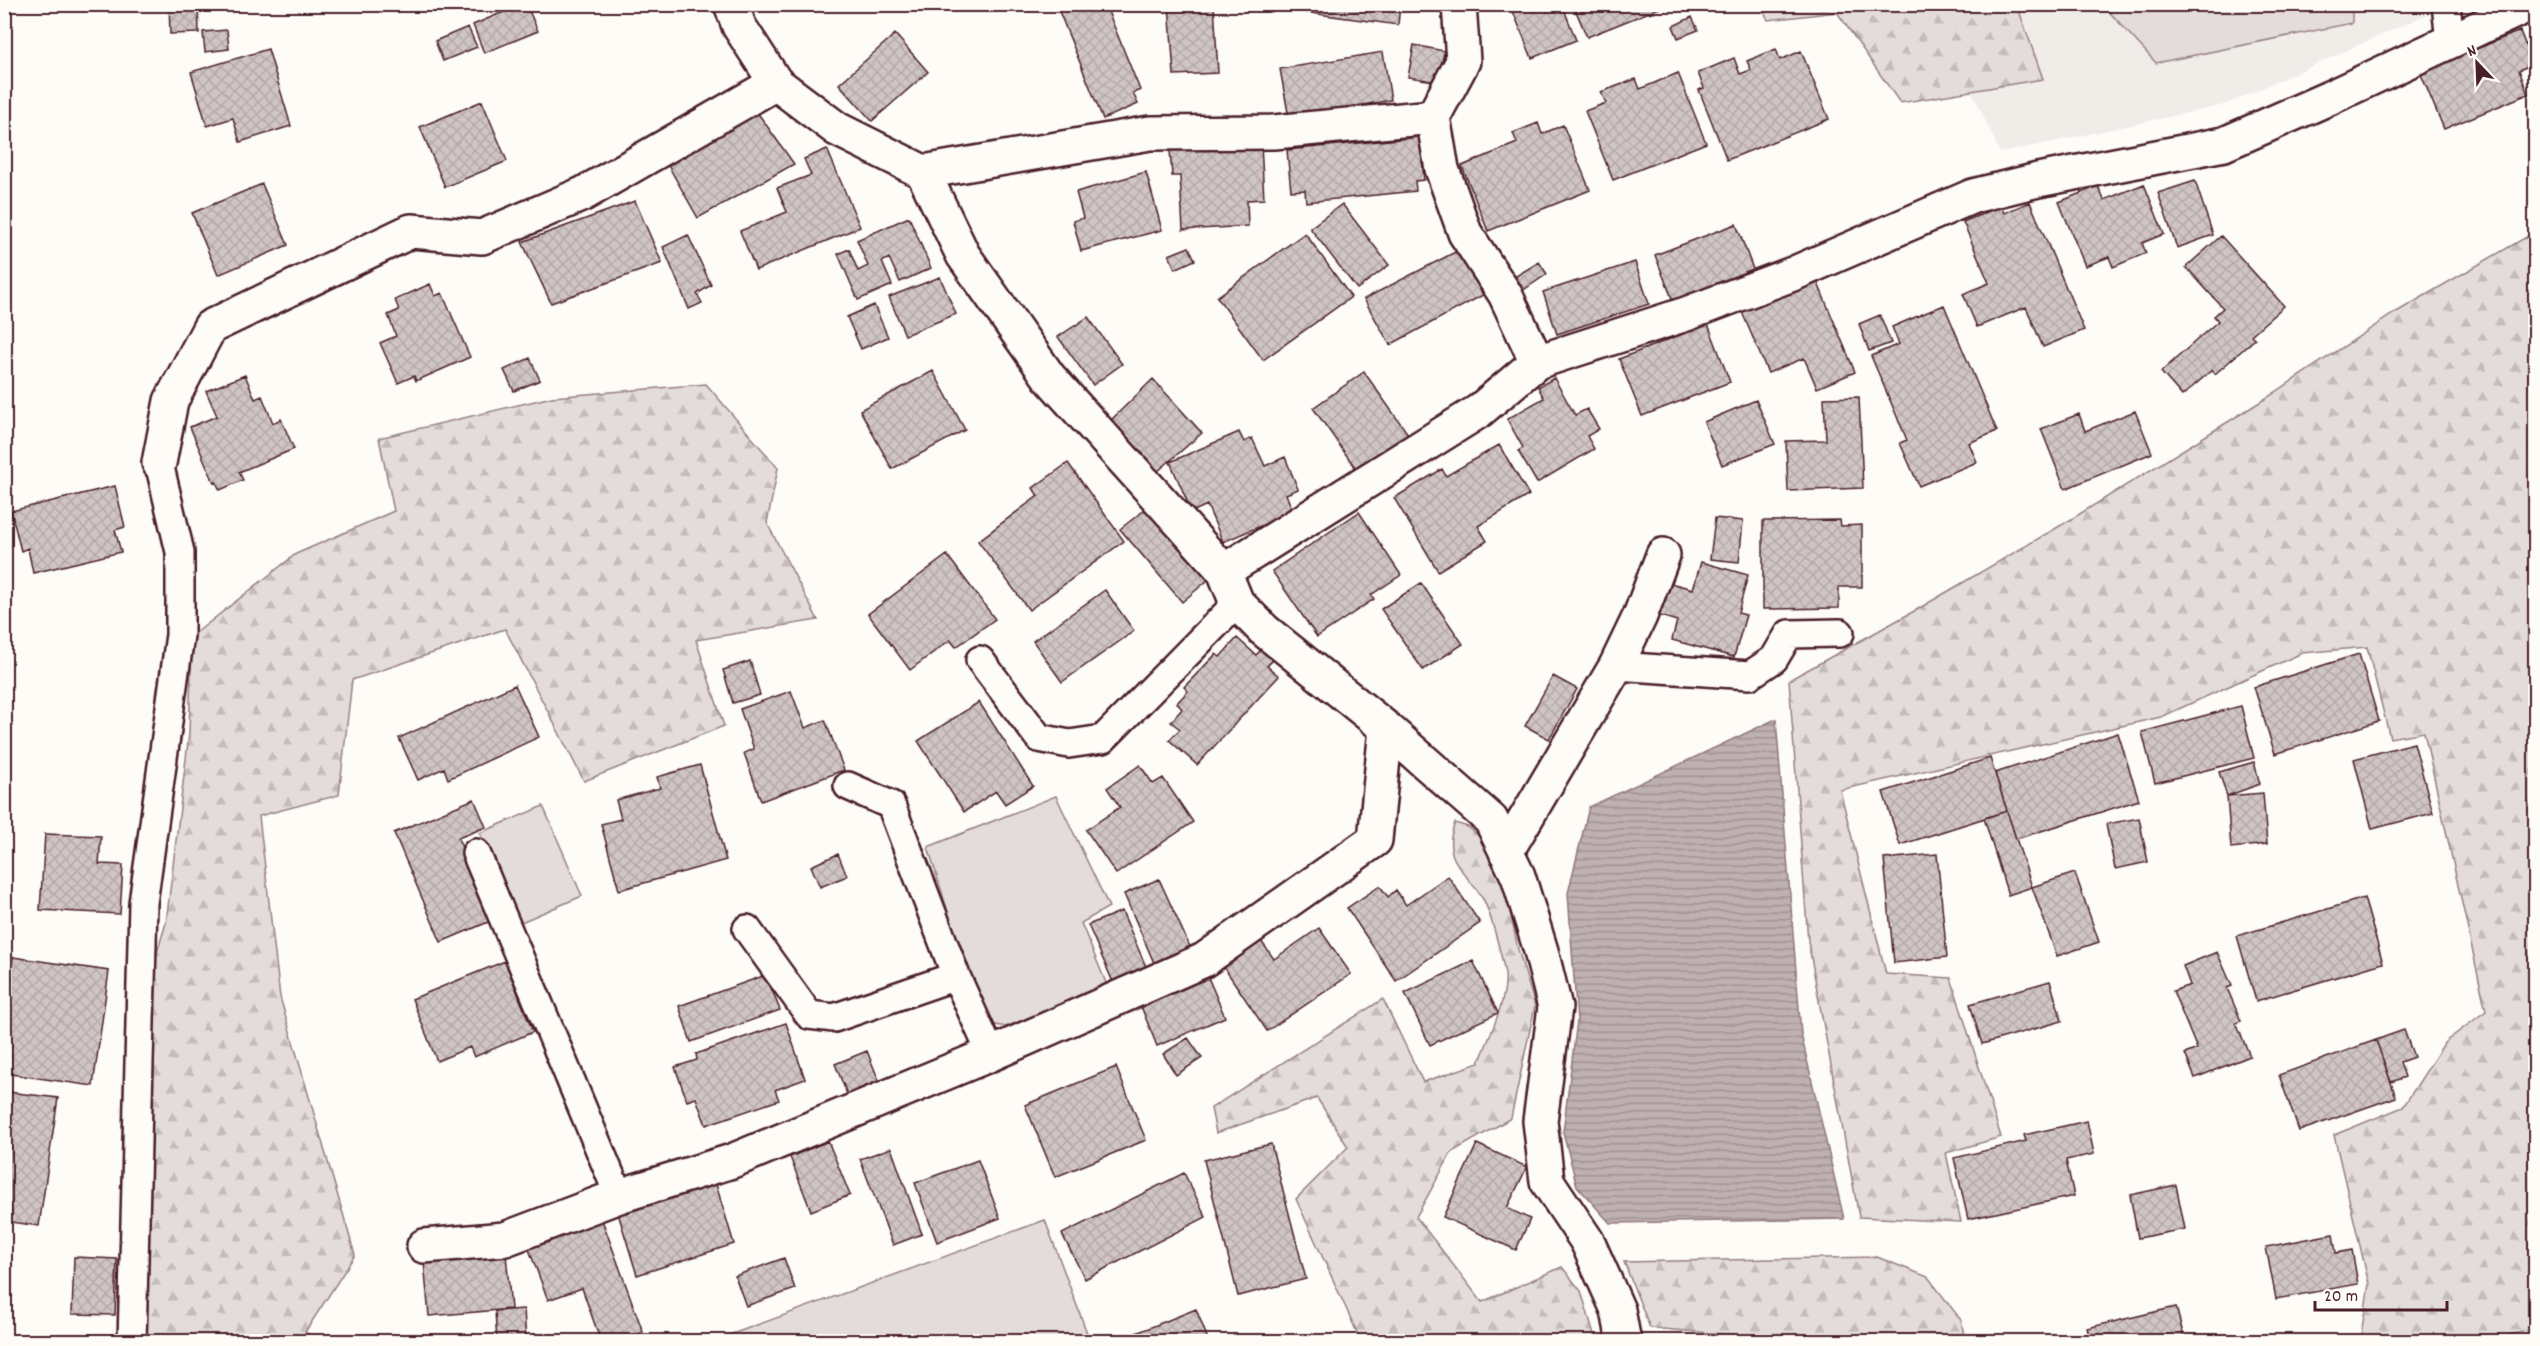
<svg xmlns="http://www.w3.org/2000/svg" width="2540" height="1346" viewBox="0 0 2540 1346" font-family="Dekko,sans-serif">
	<defs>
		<pattern id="forest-firs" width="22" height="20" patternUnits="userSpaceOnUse" patternTransform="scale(1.5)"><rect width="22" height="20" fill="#e3dcda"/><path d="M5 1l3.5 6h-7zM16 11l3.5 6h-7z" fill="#c4bcbb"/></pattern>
		<pattern id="water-rules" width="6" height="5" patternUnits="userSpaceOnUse" patternTransform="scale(1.5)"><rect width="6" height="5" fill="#c0b1b1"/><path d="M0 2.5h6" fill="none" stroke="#9e8f90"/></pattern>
		<pattern id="building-cross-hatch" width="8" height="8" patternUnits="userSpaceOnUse" patternTransform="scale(1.5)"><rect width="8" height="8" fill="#d0c5c4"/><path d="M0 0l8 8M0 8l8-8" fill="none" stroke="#b4a9a9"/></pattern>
	</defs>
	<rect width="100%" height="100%" fill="#fdfcf7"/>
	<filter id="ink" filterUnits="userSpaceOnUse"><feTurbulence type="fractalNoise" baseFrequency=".0167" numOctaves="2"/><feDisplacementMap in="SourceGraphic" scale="12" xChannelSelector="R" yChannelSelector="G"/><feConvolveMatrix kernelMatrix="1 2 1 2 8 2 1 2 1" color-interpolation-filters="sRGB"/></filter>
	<g filter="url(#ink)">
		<!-- built -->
		<path fill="#f0ece8" d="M1933,5H2448L2224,105L2000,153Z"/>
		<!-- green -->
		<path fill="#e3dcda" stroke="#967e82" stroke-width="1.5" d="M2103,5H2352V23L2156,63Z
			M1056,796L1109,907L1081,923L1107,985L1006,1027L991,1024L955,935L928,847Z
			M543,806L582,896L519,923L480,833Z
			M1045,1220L1090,1341H713Z"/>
		<!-- forest -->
		<path fill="url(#forest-firs)" stroke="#967e82" stroke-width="1.5" d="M1761,5H2017L2043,79L1900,103L1837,12L1768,20Z
			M2535,232V1329L2485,1341H2360L2369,1284L2334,1135L2403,1107L2445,1042L2486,1011L2424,732L2390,738L2367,647L2302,653L2161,717L1840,790L1886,974L1951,978L2001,1137L1946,1153L1961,1222L1859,1217L1808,941L1789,680L1918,609L2070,520L2268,397L2393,314Z
			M706,384L778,468L767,523L818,620L696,640L724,726L584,781L505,629L352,680L339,795L259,816L280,997L355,1255L305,1332L319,1341H144L138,1015L166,923L189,734L192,636L296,554L394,511L379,438L552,397Z
			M1455,823L1468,827L1485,841L1505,888L1518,949L1535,1006L1511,1118L1452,1152L1416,1217L1482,1302L1562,1267L1581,1291L1596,1341H1361L1296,1199L1348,1147L1317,1098L1216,1133L1211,1108L1383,999L1423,1082L1479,1063C1488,1040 1508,998 1505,974C1503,961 1490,910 1483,899C1466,871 1440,859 1455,823Z
			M1877,1257L1928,1277L1961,1320L1965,1341L1774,1342L1771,1338L1650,1328L1624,1262Z"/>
		<!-- water -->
		<path fill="url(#water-rules)" stroke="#91777b" stroke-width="1.5" d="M1776,719L1801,1034L1844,1219L1610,1223L1577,1186L1563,1132L1577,1021L1568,893L1589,807Z"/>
		<!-- building -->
		<path fill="url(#building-cross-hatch)" stroke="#4a1f2b" stroke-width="1.5" d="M169,4H198L199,33L170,34Z
			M522,4H526L538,31L484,53L473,25Z
			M1056,4H1105L1140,90L1133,93L1138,104L1103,119Z
			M1169,4H1214L1218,73L1174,75Z
			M1289,4H1400L1398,25L1289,10Z
			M1510,4H1562L1576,40L1532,58Z
			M1573,4H1666L1667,5L1587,37Z
			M1692,17L1698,30L1678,38L1673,26Z
			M468,27L477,47L443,61L435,41Z
			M227,30L229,49L205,52L203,32Z
			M2520,31L2533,64L2519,70L2528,94L2444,129L2420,72Z
			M895,34L928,72L872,121L839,84Z
			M1414,45L1444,51L1439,82L1408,77Z
			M268,49L291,126L240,142L233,118L207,126L191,72Z
			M1776,49L1780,60L1801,51L1829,119L1727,160L1699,90L1704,88L1698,73L1734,58L1740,74L1751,70L1747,61Z
			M1383,52L1391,100L1289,118L1280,69Z
			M1678,73L1706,143L1613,180L1585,111L1606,103L1601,92L1636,79L1640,89Z
			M482,101L507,161L445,187L420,127Z
			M757,112L794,164L698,218L665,160Z
			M1538,123L1542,134L1563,125L1590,190L1488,231L1462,166L1517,143L1513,133Z
			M1420,137L1424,180L1415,181L1416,191L1306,202L1305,190L1291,191L1287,150Z
			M1261,144L1264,199L1247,200L1248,226L1183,230L1180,176H1172L1170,150Z
			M827,149L860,227L756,270L740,231L787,212L777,188L811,175L804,159Z
			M1146,172L1162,230L1081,251L1073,221L1083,218L1076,192Z
			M2195,181L2213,235L2177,248L2158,193Z
			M262,184L288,245L218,275L192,213Z
			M2144,184L2164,234L2142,243L2146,253L2113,267L2109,257L2085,266L2059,202L2098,186L2104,200Z
			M635,201L662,263L551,303L522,242Z
			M2030,202L2084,330L2043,347L2026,307L1977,327L1963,294L1989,283L1963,222L2001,206L2004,213Z
			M1342,204L1389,265L1357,289L1310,228Z
			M909,217L931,268L900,282L889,258L882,262L892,285L858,300L838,254L849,249L858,271L868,266L857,240Z
			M1736,224L1753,269L1673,301L1655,255Z
			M1305,233L1351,297L1263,360L1217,297Z
			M688,235L711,285L697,294L702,303L689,309L663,247Z
			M2221,236L2284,306L2251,335L2255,339L2215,374L2212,370L2182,396L2161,372L2218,321L2214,316L2223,308L2186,267Z
			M1189,247L1195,260L1175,269L1169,255Z
			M1459,250L1483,295L1390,345L1364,299Z
			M1539,262L1547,274L1522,291L1513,278Z
			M1635,262L1649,304L1557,334L1543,292Z
			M940,277L956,314L905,335L889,297Z
			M1817,281L1855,372L1817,388L1804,358L1768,373L1742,312Z
			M430,284L435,296L442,293L470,357L416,381L414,376L398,383L380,343L396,336L388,315L399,310L395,300Z
			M874,305L888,337L861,349L847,317Z
			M1944,305L1997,431L1969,443L1977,462L1919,486L1900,443L1907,440L1871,356L1899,344L1892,327Z
			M1880,315L1891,343L1869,351L1859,324Z
			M1088,317L1122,364L1093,385L1058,337Z
			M1708,324L1730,382L1642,416L1619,359Z
			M530,358L540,380L514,391L504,370Z
			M933,371L965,430L892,469L860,410Z
			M1364,372L1408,434L1357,470L1313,408Z
			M245,375L255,399L262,396L273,423L281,419L294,449L239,472L243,480L220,490L216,482L214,483L190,427L217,416L206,391Z
			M1554,378L1575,415L1587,409L1599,429L1587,436L1594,449L1537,483L1518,451L1523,448L1507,419L1544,398L1538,387Z
			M1153,379L1202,433L1158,471L1110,421Z
			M1859,397L1863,488L1788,491L1786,441L1826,440L1824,398Z
			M1756,400L1775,444L1722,465L1704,422Z
			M2135,411L2152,453L2065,489L2041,429L2079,414L2085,431Z
			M1239,432L1244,442L1252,438L1265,466L1285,457L1298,489L1286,494L1293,512L1223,542L1207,505L1192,512L1170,462Z
			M1499,445L1529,495L1478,526L1487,541L1438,571L1394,498L1442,469L1446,476Z
			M1068,463L1124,541L1029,610L978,541L1038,496L1033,488Z
			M115,486L125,527L115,530L121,552L33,573L28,548L21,551L11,511Z
			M1147,508L1208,580L1182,602L1120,529Z
			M1359,512L1401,575L1371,595L1374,599L1317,637L1272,571Z
			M1715,518L1743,521L1739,562L1710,559Z
			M1840,520L1841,526L1862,525V587H1839V608L1763,609V521Z
			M947,555L995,619L956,647L950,640L910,670L868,614Z
			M1701,562L1748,575L1738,613L1746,615L1734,657L1672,640L1677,621L1657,615L1666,582L1693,589Z
			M1421,583L1463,644L1423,670L1381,609Z
			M1105,590L1134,631L1062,682L1033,641Z
			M1237,638L1256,655L1263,648L1274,659L1267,666L1279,676L1197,765L1169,740L1180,729L1171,722L1182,709L1177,703L1188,691L1184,687L1216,654L1220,657Z
			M2359,654L2379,721L2275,754L2254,687Z
			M750,661L760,695L733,703L723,670Z
			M1553,676L1577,689L1549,739L1525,726Z
			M515,685L539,737L448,779L444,768L418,780L399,738Z
			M791,691L805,728L825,720L844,770L761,801L744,753L754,749L740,709Z
			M979,702L1033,786L1005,804L996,791L964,812L918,741Z
			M2241,706L2254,758L2155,783L2142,732Z
			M2118,733L2139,800L2016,839L1995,773Z
			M2414,743L2433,813L2372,829L2354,759Z
			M1990,758L2007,811L1900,845L1883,792Z
			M2254,762L2260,784L2227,796L2219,772Z
			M700,765L726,860L619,890L601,824L621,819L616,800L660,788L657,777Z
			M1140,765L1153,784L1163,778L1193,822L1116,874L1086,830L1120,807L1107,788Z
			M2263,793L2267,844L2231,848L2227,796Z
			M474,799L486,827L458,838L493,920L441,942L394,833Z
			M2007,811L2032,887L2008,895L1984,818Z
			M2139,818L2148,862L2115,869L2106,824Z
			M45,834L101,836L99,864L123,865L120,914L40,910Z
			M838,854L847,876L820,887L811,866Z
			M1937,854L1947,957L1894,963L1884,859Z
			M2075,873L2099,942L2057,956L2032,887Z
			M1448,876L1480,923L1396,981L1347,908L1380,886L1388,897L1396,890L1406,905Z
			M1159,879L1191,949L1155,965L1124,894Z
			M2364,898L2383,963L2256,1001L2237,936Z
			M1122,911L1147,969L1113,982L1088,925Z
			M1319,928L1351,974L1267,1031L1223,966L1261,941L1274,959Z
			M2217,952L2232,986L2227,988L2241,1021L2236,1023L2250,1056L2195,1078L2185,1054L2197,1049L2173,991L2190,985L2183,966Z
			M13,957L109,971L93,1086L4,1073V1014Z
			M505,961L533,1032L474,1057L470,1047L437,1061L412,999Z
			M1473,961L1498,1013L1430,1045L1405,993Z
			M766,975L780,1010L691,1042L679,1006Z
			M1207,975L1225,1017L1157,1046L1140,1004Z
			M2050,981L2062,1021L1982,1044L1970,1004Z
			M786,1023L805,1079L775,1090L779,1100L706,1125L696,1098L687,1101L675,1067L697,1060L696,1054Z
			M2404,1030L2414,1057L2400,1062L2405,1077L2391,1082L2376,1040Z
			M1188,1038L1202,1058L1176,1075L1163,1054Z
			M2376,1040L2396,1097L2299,1131L2279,1075Z
			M867,1051L879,1081L847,1094L835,1064Z
			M1116,1067L1146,1140L1055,1177L1025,1105Z
			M8,1092L58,1098L39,1226L4,1221V1115Z
			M2087,1121L2094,1154L2066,1160L2074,1196L1968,1219L1954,1158L2026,1141L2024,1135Z
			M828,1141L850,1195L811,1211L790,1157Z
			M1271,1144L1306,1279L1238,1296L1204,1160Z
			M1477,1144L1527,1167L1507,1208L1530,1219L1516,1250L1443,1217Z
			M891,1148L922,1234L893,1245L860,1159Z
			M978,1160L1000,1218L937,1242L915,1183Z
			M1184,1173L1206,1217L1085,1279L1062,1234Z
			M715,1181L734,1244L637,1275L617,1210Z
			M2176,1185L2185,1229L2138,1238L2130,1195Z
			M601,1217L643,1332L618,1342H601L582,1288L548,1300L527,1244Z
			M2333,1234L2336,1253L2352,1250L2358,1284L2276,1299L2266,1247Z
			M506,1254L511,1309L429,1316L424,1262Z
			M74,1257L117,1259L115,1315L72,1314Z
			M784,1258L795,1289L746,1306L735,1276Z
			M2176,1307L2184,1337L2167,1342H2091L2087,1328Z
			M524,1309L526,1342H497L495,1311Z
			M1196,1309L1209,1342H1114Z
			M2082,1335L2083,1342H2011V1341Z"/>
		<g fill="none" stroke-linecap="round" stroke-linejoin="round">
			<!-- service casing -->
			<g stroke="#4a1f2b" stroke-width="32">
				<path id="service" d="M2446,4L2450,42
					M980,660L1039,738L1069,744L1103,739L1237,603
					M1616,666L1750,675L1774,659L1789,634L1840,633
					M848,786L891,805L956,976L991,1054
					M476,853L619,1196
					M747,929L809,1015L834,1018L956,976
					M132,1342L143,903L180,635V552L159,463"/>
			</g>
			<!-- minor casing -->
			<g stroke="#4a1f2b" stroke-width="38">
				<path id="minor" d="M731,4L739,26L776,83L837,129L923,172L963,255L1049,377L1224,571L1237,603L1264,630L1386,728L1491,820L1518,876L1541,951L1555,1007L1540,1121L1547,1181L1587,1241L1618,1310L1624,1342
					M1433,117L1442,169L1465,233L1505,294L1537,362
					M923,172L1150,133L1274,132L1433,117L1463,61L1459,4
					M159,463L171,401L210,327L411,231L482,237L583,194L776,83
					M1224,571L1479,411L1537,362L1686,314L1795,273L1973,196L2038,180L2224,144L2329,98L2530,4
					M1506,852L1616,666L1640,616L1663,555
					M424,1246L505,1239L619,1196L732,1161L991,1054L1204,960L1375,840L1386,728"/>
			</g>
			<!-- service -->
			<use href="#service" stroke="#fdfcf7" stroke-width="27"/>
			<!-- minor -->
			<use href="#minor" stroke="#fdfcf7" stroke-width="33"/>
		</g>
	</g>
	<!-- margin -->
	<rect width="2540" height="1346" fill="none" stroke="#fdfcf7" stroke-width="24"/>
	<rect x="12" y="12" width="2516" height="1322" fill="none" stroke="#4a1f2b" stroke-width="2" filter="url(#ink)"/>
	<!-- north arrow -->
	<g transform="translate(2477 63) rotate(337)" stroke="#fdfcf7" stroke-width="4.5" paint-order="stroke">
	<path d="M0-4.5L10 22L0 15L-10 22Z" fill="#4a1f2b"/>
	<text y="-9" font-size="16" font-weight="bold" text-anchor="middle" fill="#4a1f2b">N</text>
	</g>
	<!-- scale -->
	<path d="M2315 1301v9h132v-9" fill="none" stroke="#4a1f2b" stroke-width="3"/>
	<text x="2324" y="1301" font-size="18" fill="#4a1f2b" stroke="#fdfcf7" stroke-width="4.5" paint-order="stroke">20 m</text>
</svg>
